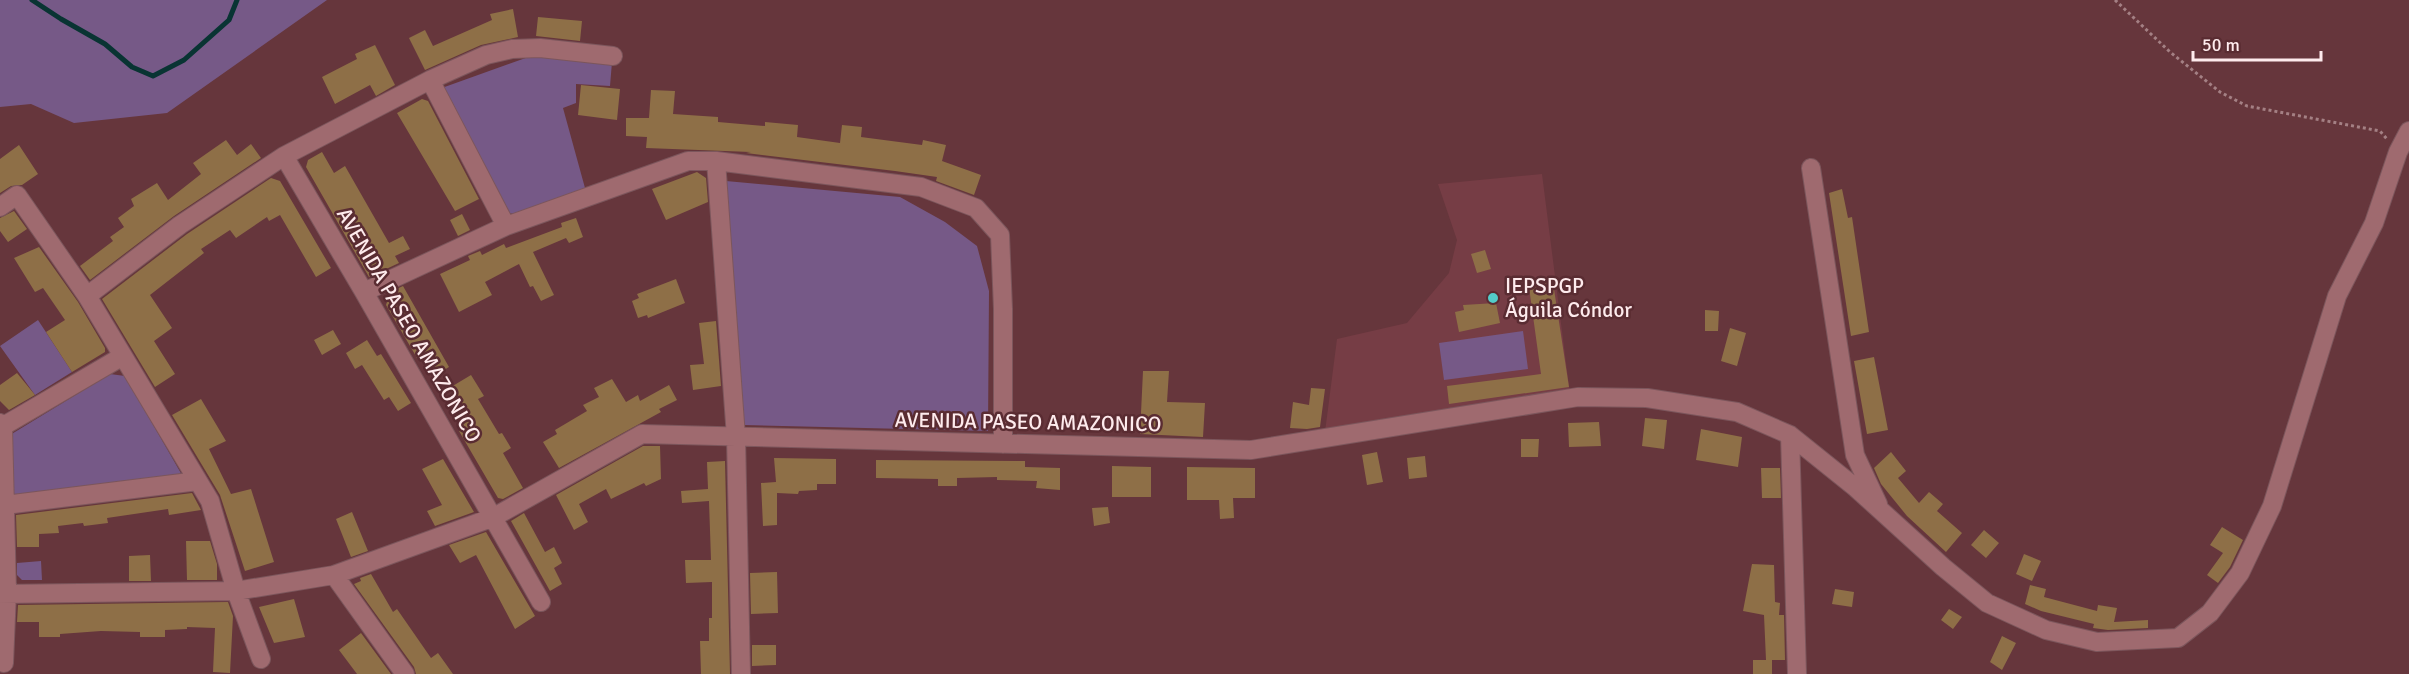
<svg xmlns="http://www.w3.org/2000/svg" width="2409" height="674" viewBox="0 0 2409 674" font-family="Signika,sans-serif">
	<rect width="100%" height="100%" fill="#66363c"/>
	<!-- built -->
	<path fill="#763d45" d="M1542,174L1570,394L1325,432L1337,339L1407,323L1449,273L1457,240L1438,184Z"/>
	<!-- green -->
	<path fill="#765987" d="M0,0H327L167,113L74,123L31,104L0,107Z
		M534,55L612,62L610,86L576,84V103L563,108L585,188L518,215L509,213L439,89Z
		M726,181L900,197L945,222L977,246L989,291L988,431L744,425Z
		M38,320L72,372L35,395L0,346Z
		M1523,331L1528,369L1444,380L1439,343Z
		M110,374L125,376L182,475L14,497L10,435Z
		M41,561L42,580H22L17,575V563Z"/>
	<g fill="none" stroke-linecap="round" stroke-linejoin="round">
		<!-- stream -->
		<path stroke="#093433" stroke-width="5" d="M32,0L61,19L105,44L132,67L153,76L184,60L229,20L237,0"/>
	</g>
	<!-- building -->
	<path fill="#8e6f47" d="M513,9L518,37L481,45L425,70L409,38L425,30L433,46L492,20L490,14Z
		M538,17L582,21L580,41L536,36Z
		M375,45L395,85L376,96L370,85L335,104L322,77L357,59L355,54Z
		M581,85L620,89L617,120L578,115Z
		M651,90L675,91L673,114L718,117V122L765,126V122L798,125L797,137L840,143L842,125L862,127L861,137L922,145L923,140L946,145L942,161L981,175L974,195L936,181L937,177L895,171L746,153L751,152L646,148L647,137L626,136V118H649Z
		M422,99L428,101L479,199L455,211L397,113Z
		M226,140L237,155L251,144L261,158L174,216L90,280L80,266L113,241L110,237L124,227L118,218L134,206L131,199L157,183L168,200L201,174L193,163Z
		M19,145L38,174L22,185L11,186L0,193V159Z
		M322,152L334,173L345,166L389,243L403,236L410,249L395,256L399,263L369,277L306,167L308,160Z
		M697,172L706,178L708,202L666,220L652,189Z
		M271,178L280,181L331,268L316,277L280,215L269,221L267,217L236,238L230,230L201,249L204,253L150,295L172,328L154,341L175,374L155,387L102,299L187,234Z
		M1842,189L1848,218L1852,217L1869,332L1851,336L1829,193Z
		M14,211L27,229L8,242L0,231V218Z
		M462,214L470,230L458,236L450,220Z
		M576,218L583,237L569,243L566,238L533,252L554,295L541,301L533,286L530,287L519,264L485,282L492,295L459,312L440,274L470,260L468,256L480,251L482,255L504,244L506,248L562,227L561,223Z
		M39,247L78,302L105,348V352L72,372L46,332L65,320L43,288L35,292L14,258Z
		M1485,250L1491,269L1477,273L1471,254Z
		M1552,276L1569,387L1449,404L1447,386L1541,374L1528,280Z
		M676,279L685,303L648,318L647,315L638,318L632,301L639,298L637,294Z
		M403,286L449,367L436,375L424,354L417,358L386,305L390,292Z
		M1496,303L1500,323L1459,332L1455,312L1464,310L1463,305Z
		M1705,310L1719,311L1718,331H1705Z
		M716,321L721,386L693,390L690,365L704,364L699,323Z
		M1730,328L1746,333L1737,366L1721,361Z
		M333,330L341,344L322,355L314,340Z
		M367,340L377,356L381,354L411,403L398,411L389,397L384,400L362,365L355,369L346,353Z
		M1874,357L1888,430L1867,434L1854,361Z
		M1143,371H1169L1167,402L1205,403L1203,437L1140,434Z
		M17,373L35,395L9,410L0,401V385Z
		M471,375L484,396L478,399L499,434L502,433L511,448L503,453L523,488L503,499L498,498L459,431L462,429L454,415L464,408L451,387Z
		M612,379L626,402L638,395L640,401L669,385L677,400L659,409L661,412L559,468L543,442L557,434L555,430L587,411L583,405L599,397L594,388Z
		M1311,388L1325,389L1320,427L1307,429L1290,428L1293,402L1309,405Z
		M201,399L226,441L209,449L231,494L251,489L274,562L245,571L220,495L172,415Z
		M1645,418L1667,420L1664,449L1642,446Z
		M1599,422L1601,446L1569,447L1568,423Z
		M1701,429L1742,437L1738,467L1696,460Z
		M1521,439H1539L1538,457H1521Z
		M643,446H660L661,479L646,486L644,483L611,499L606,489L579,504L588,522L574,530L556,495Z
		M1377,452L1383,482L1367,485L1362,455Z
		M1891,452L1906,471L1898,478L1919,503L1929,492L1943,504L1937,511L1962,533L1946,552L1907,516L1881,484L1874,468Z
		M1425,456L1427,477L1409,479L1407,458Z
		M774,458L836,459V484H817V490L799,491L798,494L777,493V525L763,526L761,483L776,482Z
		M443,459L474,512L435,526L427,511L442,505L422,469Z
		M876,460L1025,461V467L1060,468V490L1036,488L1037,481L997,480V477L957,478V486H938V479L876,478Z
		M725,461L730,674H701L700,641H709V618H712V582L686,583L685,560H711L709,501L682,503L681,491L708,489L707,462Z
		M1112,466L1151,467V497H1112Z
		M1187,467L1255,468V498H1233L1234,518L1220,519L1219,500H1187Z
		M1761,468H1780L1781,498H1762Z
		M192,493L201,510L169,515L168,509L107,518L108,523L84,526L83,523L58,526L59,533L39,534V547H17L16,515Z
		M1108,507L1110,523L1094,526L1092,508Z
		M352,512L368,551L351,557L336,519Z
		M524,513L545,552L554,547L562,563L554,568L562,584L550,591L511,521Z
		M2222,527L2243,540L2230,567L2218,583L2207,575L2223,553L2210,545Z
		M1984,530L1999,543L1986,558L1971,545Z
		M486,532L535,616L515,629L476,555L460,563L449,545Z
		M186,541H210L217,564V580H187Z
		M2024,554L2041,561L2032,581L2016,574Z
		M150,555L151,581H129V556Z
		M1752,564L1774,565L1775,602L1780,603L1779,615H1784L1785,660H1768H1772V674H1753V660H1766L1764,615L1743,611Z
		M777,572L778,613L751,614L750,573Z
		M371,574L393,612L397,609L431,658L438,653L453,674H416L414,667L354,584L361,581L360,578Z
		M2030,585L2046,589L2044,597L2097,611L2098,605L2117,608L2114,622L2148,620V628L2108,630L2093,628L2094,624L2041,611L2025,604Z
		M1835,589L1854,592L1852,607L1832,604Z
		M294,599L305,637L274,643L259,607Z
		M228,602L233,616L230,673L213,672L215,628L187,627V629L165,630V637H140V632L101,631L60,634V637H39V622H17L18,605Z
		M1949,609L1962,617L1953,629L1941,620Z
		M361,633L391,674H357L339,650Z
		M2002,636L2016,643L2002,670L1990,662Z
		M752,645H776V665L752,666Z"/>
	<g fill="none" stroke-linecap="round" stroke-linejoin="round">
		<!-- minor casing -->
		<g stroke="#7c565c" stroke-width="20">
			<path id="minor" d="M430,80L506,226
				M284,156L364,292L541,602
				M716,161L736,437L741,674
				M1811,168L1855,455L1878,504
				M0,207L17,195L87,296L210,501L236,591L261,659
				M364,292L506,226L688,161H716L921,187L976,208L1000,235L1003,309V444
				M87,296L180,225L284,156L430,80L486,55L512,49L540,48L613,56
				M0,423L3,427L7,592L4,663
				M0,428L123,356
				M1790,435L1797,674
				M5,505L198,481
				M334,575L405,674
				M0,594L236,591L334,575L494,517L642,434L1251,450L1578,397L1647,398L1737,412L1790,435L1856,488L1943,567L1987,603L2046,630L2097,642L2178,638L2210,613L2240,573L2272,506L2337,296L2374,223L2398,152L2409,131"/>
		</g>
		<!-- path -->
		<path stroke="#a48084" stroke-width="3" stroke-dasharray="3 3" stroke-linecap="butt" d="M2115,0L2170,52L2220,92L2247,106L2380,131L2387,139"/>
		<!-- minor -->
		<use href="#minor" stroke="#9f6a6f" stroke-width="18"/>
	</g>
	<!-- markers -->
	<circle fill="#53cdca" stroke="#5a2c32" stroke-width="2" cx="1493" cy="298" r="6"/>
	<g text-anchor="middle" dominant-baseline="central" stroke-width="5" stroke-linejoin="round" paint-order="stroke">
		<!-- poi labels -->
		<g font-size="21" fill="#feebed" stroke="#5a2c32" text-anchor="start">
			<text x="1505" y="286">IEPSPGP<tspan x="1505" dy="24">Águila Cóndor</tspan></text>
		</g>
		<!-- street labels -->
		<g font-size="21" fill="#feebed" stroke="#5a2c32">
			<text transform="translate(409 325) rotate(60)">AVENIDA PASEO AMAZONICO</text>
			<text transform="translate(1028 422) rotate(1)">AVENIDA PASEO AMAZONICO</text>
		</g>
	</g>
	<!-- scale -->
	<path d="M2193 51v9h128v-9" fill="none" stroke="#feebed" stroke-width="3"/>
	<text x="2202" y="51" font-size="18" fill="#feebed" stroke="#5a2c32" stroke-width="4.5" paint-order="stroke">50 m</text>
</svg>
